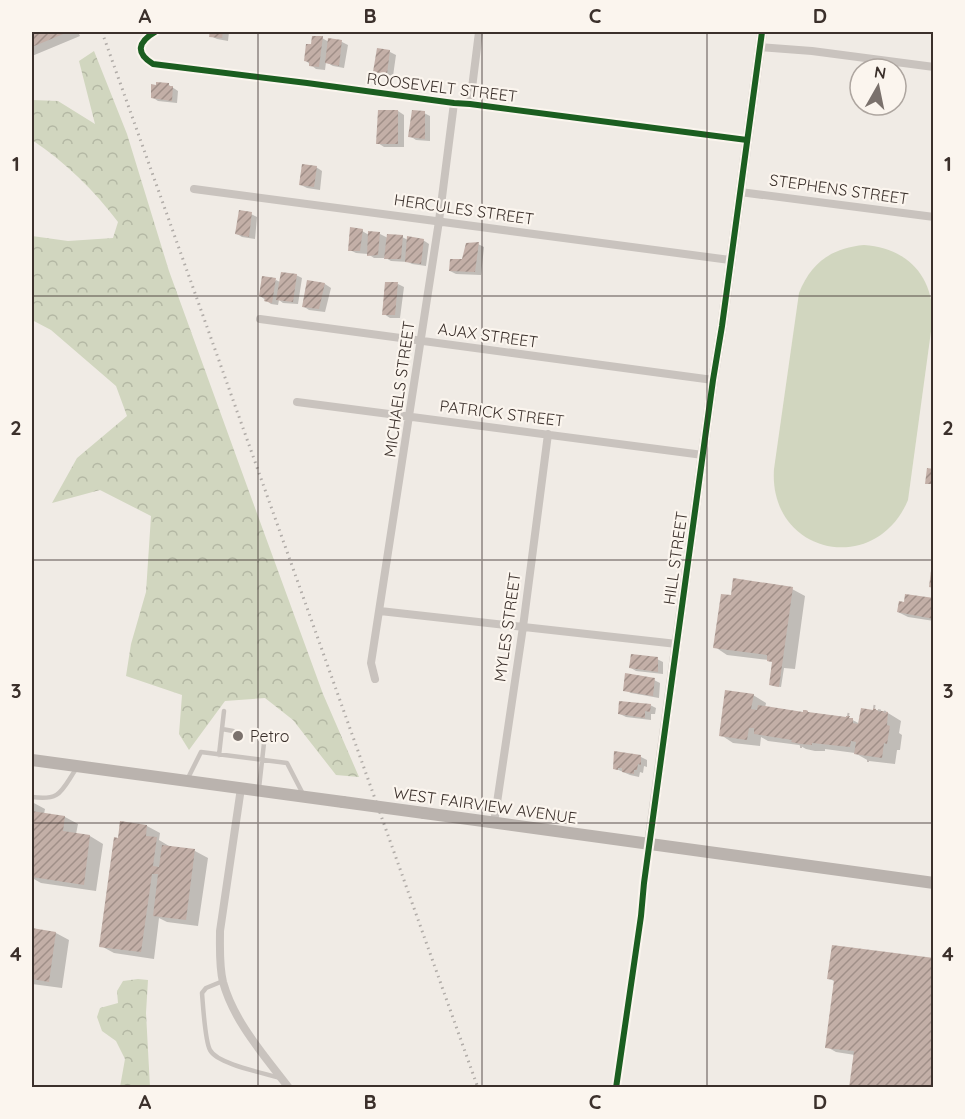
<svg xmlns="http://www.w3.org/2000/svg" width="965" height="1119" viewBox="0 0 965 1119" font-family="Quicksand,sans-serif">
	<defs>
		<pattern id="forest-crowns" width="20" height="18" patternUnits="userSpaceOnUse" patternTransform="scale(1.5)"><rect width="20" height="18" fill="#d1d6bf"/><path d="M2 6a3 3 0 1 1 6 0M12 15a3 3 0 1 1 6 0" fill="none" stroke="#b4b8a4"/></pattern>
		<pattern id="building-hatch" width="6" height="6" patternUnits="userSpaceOnUse" patternTransform="scale(1.5)"><rect width="6" height="6" fill="#c3afa7"/><path d="M-1 1l2-2M0 6l6-6M5 7l2-2" fill="none" stroke="#a08f88"/></pattern>
	</defs>
	<rect width="100%" height="100%" fill="#f0ebe5"/>
	<!-- forest -->
	<path fill="url(#forest-crowns)" d="M94,51L127,134L169,271L247,486L323,694L359,777L336,775L293,720L265,698L225,701L189,750L179,734L182,695L126,676L131,644L146,592L151,516L100,490L52,503L77,458L127,416L116,386L51,330L32,320V236L68,241L113,238L118,222C94,190 65,162 32,140V100L58,101L95,124L79,61Z
		M138,979L148,980L146,1013L150,1087H120L125,1059L116,1041L102,1031L97,1017L100,1008L118,1003L117,991L123,981Z"/>
	<!-- park -->
	<path fill="#d1d6bf" d="M864,245C909,248 936,279 932,324L908,500C875,578 768,554 774,469L799,293C811,263 831,248 864,245Z"/>
	<!-- shadow -->
	<path fill="#0003" d="M32,32H78L80,36L32,56Z
		M211,32H229L228,41L217,39L211,36Z
		M322,38L329,42H342L348,45L344,68L333,66L326,62L325,70L316,69L306,61L313,46Z
		M390,52L396,55L393,76L381,74L375,71Z
		M169,85L178,91L177,103L158,101L152,97Z
		M398,111L404,115V147H384L378,143Z
		M424,113L430,116V141L416,140L410,136Z
		M316,167L322,171L320,190L307,188L301,185Z
		M251,214L257,217L255,239L242,237L237,234Z
		M362,231L369,235L380,234L388,238L402,237L408,240H423L429,244L426,266L412,264L408,262L391,261L384,257V258H374L368,254L356,253L350,250Z
		M478,244L484,247L481,275L456,274L450,271Z
		M296,275L302,278L298,304L283,303L279,300L278,305L271,304L260,296L276,280L280,282Z
		M308,282L325,284L331,288L325,312L309,310L303,306Z
		M386,283L398,284L404,287L400,318H390L384,314Z
		M792,589L805,596L795,669L784,668L781,687L773,686V663L769,660L727,655L715,647L732,597Z
		M934,600V621L908,617L898,612Z
		M657,659L663,662V674L636,671L631,668Z
		M654,680L660,683L659,698L631,693L625,690Z
		M753,695L766,703L765,708L849,718L860,724L876,710L880,712L888,713L901,721L899,733L902,735L900,750H897L895,764L869,761L855,753L825,749V751H815L806,749L799,745L768,741L761,737L760,746L733,743L721,735Z
		M650,705L656,708L655,714H651V720L626,717L620,714Z
		M641,757L647,760V767L644,766L643,773L640,772L639,777L630,775L614,768Z
		M32,802L45,809L44,814L65,817L78,824L76,834L90,836L103,844L96,891L41,883L32,878Z
		M147,826L160,833L159,840L169,846V847L195,851L208,858L198,926L167,922L159,918L154,959L114,953L101,946L119,839Z
		M32,924V930L56,933L69,940L62,988L32,984Z
		M934,960L855,1055L836,1052L827,1047L835,982L829,978Z"/>
	<!-- building -->
	<path fill="url(#building-hatch)" d="M32,32H68L32,47Z
		M210,32H223L222,38L209,37Z
		M312,36H323L319,67L309,66V62L304,61L306,44H311Z
		M328,38L342,40L339,66L325,63Z
		M377,48L390,50L387,74L373,72Z
		M156,82L169,83V86H173L172,101L151,98V84L156,85Z
		M378,110H398V144H376Z
		M412,110L425,111V139L408,137Z
		M302,164L317,166L314,187L299,185Z
		M239,210L252,212L249,237L235,234Z
		M350,227L363,229L360,251H348Z
		M368,231L380,232L378,255L367,256Z
		M387,234L403,235L401,259H384Z
		M407,236L424,239L421,264L405,262Z
		M479,242L475,272L449,271L450,259H462L466,243Z
		M281,272L297,274L293,302L276,300Z
		M262,276L276,278L272,303L264,301L265,298L259,296Z
		M307,280L325,283L319,309L302,307Z
		M385,282H398L395,315H382Z
		M927,468L934,469V484H925Z
		M932,563L934,564V588L929,587Z
		M733,578L793,587L779,687L769,685L772,662L767,661V655L713,648L721,594L731,595Z
		M905,594L934,598V619L897,612L899,601L904,602Z
		M631,654L658,657V672L629,668Z
		M625,673L655,678L653,696L623,691Z
		M725,690L754,694L751,709L757,710L758,705L803,712V710H806L808,711V712L846,717V716H850L849,718H853V723L858,724L861,708L873,710V708L876,709V710L888,712L887,725L890,726L887,744L884,743L882,758L854,754L856,742L851,741L850,747L812,743V745L801,744L791,742L792,740L754,734V728H749L747,740L719,736Z
		M619,701L651,704L650,712L645,711V718L618,714Z
		M614,751L641,755V765L638,764L637,770H634V774L622,772V768H618V770L613,769Z
		M32,811L65,816L63,831L90,835L84,885L32,877Z
		M120,821L147,825L146,836L157,837L153,866L159,867L162,845L195,849L186,920L153,916L158,874H152L141,952L99,947L114,837L118,838Z
		M32,928L56,932L49,982L32,979Z
		M832,945L934,958V1088H849L854,1051L825,1048L834,980L827,979Z"/>
	<g fill="none" stroke-linecap="round" stroke-linejoin="round">
		<!-- path -->
		<path stroke="#c2bbb6" stroke-width="2" stroke-dasharray="3 3" stroke-linecap="butt" d="M874,708L875,703
			M878,710L886,712
			M848,716L849,711
			M801,748V744
			M868,762V756"/>
		<!-- service -->
		<path stroke="#c9c3be" stroke-width="4.5" d="M222,729L233,731
			M258,734H265L259,788
			M219,755L224,711
			M187,780L201,752L287,763L303,794
			M32,797C61,801 61,791 76,769
			M223,981L206,988L202,993C203,1005 205,1041 210,1050C217,1064 264,1073 280,1078"/>
		<!-- minor -->
		<path stroke="#c9c3be" stroke-width="8" d="M155,32C138,42 135,53 153,64L307,83L454,103L470,104L747,140
			M760,47L812,51L934,67
			M470,104L479,32
			M194,189L730,260
			M740,192L934,217
			M260,319L713,380
			M297,402L703,455
			M380,611L677,644
			M375,679L371,663L439,221L454,103
			M241,788L220,931C220,948 219,966 223,982C234,1022 264,1055 289,1088
			M494,823L523,627L548,434
			M616,1088L641,916L649,844"/>
		<!-- tertiary -->
		<path stroke="#c9c3be" stroke-width="10" d="M649,844L713,380L722,326L762,32"/>
		<!-- secondary -->
		<path stroke="#bab3ae" stroke-width="12" d="M32,760L343,802
			M424,813L934,883"/>
		<!-- rail -->
		<path stroke="#b1aca8" stroke-width="3" stroke-dasharray="1.5 4.5" stroke-linecap="butt" d="M102,32L478,1088"/>
		<!-- secondary-bridge -->
		<path stroke="#bab3ae" stroke-width="12" d="M343,802L424,813"/>
		<!-- cycleway casing -->
		<g stroke="#fbf5ee" stroke-width="10">
			<path id="cycleway" d="M155,32C138,42 135,53 153,64L307,83L454,103L470,104L747,140
				M616,1088L641,916L644,883L713,380L722,326L762,32"/>
		</g>
		<!-- cycleway -->
		<use href="#cycleway" stroke="#1b5e20" stroke-width="6"/>
	</g>
	<!-- grid -->
	<path fill="none" stroke="#3b302b" stroke-width="1.5" stroke-opacity="0.55" d="M258,32V1088M482,32V1088M707,32V1088M32,296H934M32,560H934M32,823H934"/>
	<!-- markers -->
	<circle fill="#7a716c" stroke="#fbf5ee" stroke-width="2" cx="238" cy="736" r="6"/>
	<g text-anchor="middle" dominant-baseline="central" stroke-width="4.5" stroke-linejoin="round" paint-order="stroke">
		<!-- street labels -->
		<g font-size="16" fill="#3b302b" stroke="#fbf5ee">
			<text transform="translate(442 87) rotate(7)">ROOSEVELT STREET</text>
			<text transform="translate(839 189) rotate(8)">STEPHENS STREET</text>
			<text transform="translate(464 209) rotate(8)">HERCULES STREET</text>
			<text transform="translate(488 335) rotate(8)">AJAX STREET</text>
			<text transform="translate(399 389) rotate(-82)">MICHAELS STREET</text>
			<text transform="translate(502 413) rotate(7)">PATRICK STREET</text>
			<text transform="translate(675 558) rotate(-82)">HILL STREET</text>
			<text transform="translate(507 627) rotate(-82)">MYLES STREET</text>
			<text transform="translate(485 805) rotate(8)">WEST FAIRVIEW AVENUE</text>
		</g>
		<!-- poi labels -->
		<g font-size="16" fill="#3b302b" stroke="#fbf5ee" text-anchor="start">
			<text x="250" y="736">Petro</text>
		</g>
	</g>
	<!-- border -->
	<rect width="965" height="1119" fill="none" stroke="#fbf5ee" stroke-width="66"/>
	<!-- north arrow -->
	<g transform="translate(878 87) rotate(9)"><circle r="28" fill="#fbf5ee" stroke="#aea6a0" stroke-width="1.5"/>
	<path d="M0-4.5L10 22L0 15L-10 22Z" fill="#7a716c"/>
	<text y="-9" font-size="16" font-weight="bold" text-anchor="middle" fill="#3b302b">N</text>
	</g>
	<rect x="33" y="33" width="899" height="1053" fill="none" stroke="#3b302b" stroke-width="2"/>
	<g font-size="20" text-anchor="middle" font-weight="bold" fill="#3b302b">
		<text x="145" y="23">A</text>
		<text x="370" y="23">B</text>
		<text x="595" y="23">C</text>
		<text x="820" y="23">D</text>
		<text x="16" y="171">1</text>
		<text x="948" y="171">1</text>
		<text x="16" y="435">2</text>
		<text x="948" y="435">2</text>
		<text x="16" y="698">3</text>
		<text x="948" y="698">3</text>
		<text x="16" y="961">4</text>
		<text x="948" y="961">4</text>
		<text x="145" y="1109">A</text>
		<text x="370" y="1109">B</text>
		<text x="595" y="1109">C</text>
		<text x="820" y="1109">D</text>
	</g>
</svg>
